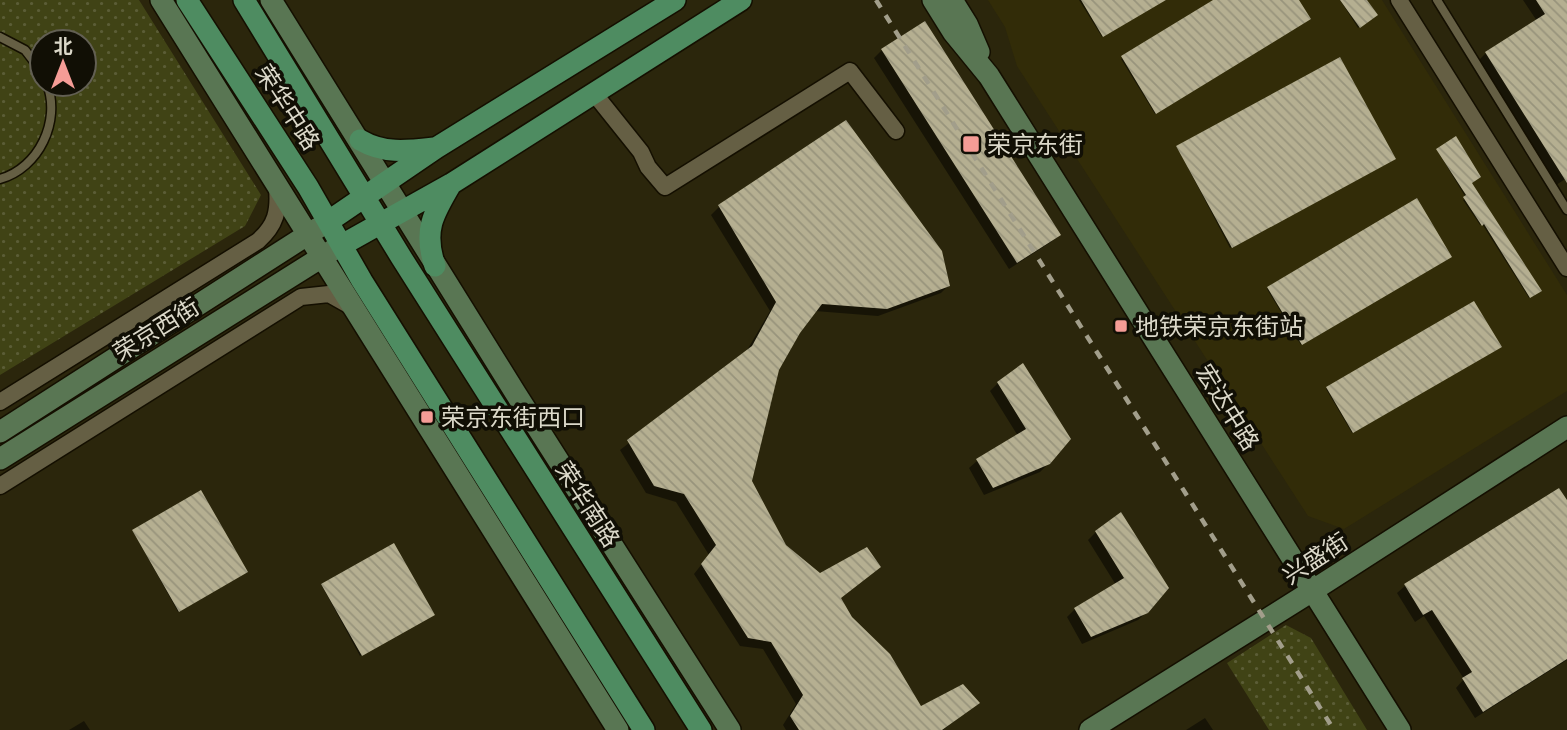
<svg xmlns="http://www.w3.org/2000/svg" width="1567" height="730" viewBox="0 0 1567 730" font-family="'Public Sans','Noto Sans SC',sans-serif">
	<defs>
		<pattern id="park-dots" width="8" height="8" patternUnits="userSpaceOnUse" patternTransform="scale(1.75)"><rect width="8" height="8" fill="#404315"/><path d="M2 2h.1M6 6h.1" fill="none" stroke="#5b5d36" stroke-width="1.8" stroke-linecap="round"/></pattern>
		<pattern id="building-back-hatch" width="6" height="6" patternUnits="userSpaceOnUse" patternTransform="scale(1.75)"><rect width="6" height="6" fill="#b5af91"/><path d="M-1 5l2 2M0 0l6 6M5-1l2 2" fill="none" stroke="#98947c"/></pattern>
	</defs>
	<rect width="100%" height="100%" fill="#2b260c"/>
	<!-- built -->
	<path fill="#322c08" d="M988,0H1382L1567,295V391L1344,529L1308,516L1017,66L1005,27Z"/>
	<!-- park -->
	<path fill="url(#park-dots)" fill-rule="evenodd" d="M0,0H139L261,195L245,226L0,375ZM42,42H84V84H42Z
		M1286,625L1311,638L1367,730H1269L1227,663Z"/>
	<!-- shadow -->
	<path fill="#0007" d="M1079,0H1164L1102,37Z
		M1217,0H1297L1308,20L1155,114L1121,59Z
		M1340,0H1365L1376,15L1358,28Z
		M1523,0H1567V178L1556,185L1478,61L1486,53L1537,21Z
		M882,50L1059,235L1051,242L1009,269L874,58Z
		M846,122L949,285L941,293L878,316L815,311L799,332L777,369L750,481L784,546L839,599L851,618L921,708L977,703L943,730H786L783,725L796,704L763,649L740,646L694,574L709,555L676,502L646,493L620,450L746,352L770,311L711,215L719,207Z
		M1177,147L1392,160L1230,248Z
		M1437,150L1470,183L1538,292L1529,298L1482,224L1480,225L1463,200L1466,198Z
		M1449,258L1301,345L1267,289L1268,288Z
		M1498,348L1352,433L1326,389L1327,388Z
		M998,383L1049,463L1040,472L984,495L969,468L977,461L1018,436L990,391Z
		M1567,504V660L1475,718L1456,688L1464,679L1424,616L1415,622L1397,593L1405,586Z
		M133,531L245,573L178,612Z
		M1096,532L1147,612L1138,620L1082,644L1067,617L1075,609L1116,585L1088,540Z
		M322,586L431,616L360,656Z
		M1205,718L1213,730H1186Z
		M84,721L90,730H69Z"/>
	<!-- building -->
	<path fill="url(#building-back-hatch)" d="M1081,0H1166L1103,37Z
		M1213,0H1299L1311,19L1156,114L1121,56Z
		M1340,0H1367L1378,15L1360,28Z
		M1536,0H1567V183L1485,52L1545,14Z
		M925,21L1061,235L1017,263L881,49Z
		M1340,57L1396,159L1232,248L1176,146Z
		M846,120L942,251L950,286L887,309L822,304L800,333L779,370L752,481L786,545L820,573L867,547L881,567L841,598L852,617L890,654L921,706L963,684L980,703L942,730H799L790,716L803,695L771,642L748,638L701,564L716,545L684,494L654,486L627,440L752,346L776,302L718,205Z
		M1456,136L1481,177L1472,183L1542,291L1530,298L1484,224L1482,226L1463,197L1466,195L1436,149Z
		M1417,198L1452,257L1302,345L1267,287Z
		M1474,301L1502,347L1353,433L1326,387Z
		M1023,363L1071,439L1050,464L993,488L976,459L1026,429L997,382Z
		M1559,488L1567,500V659L1483,712L1462,678L1472,672L1432,610L1423,615L1404,584Z
		M201,490L248,572L179,612L132,530Z
		M1121,512L1169,588L1148,613L1091,637L1074,608L1124,578L1095,531Z
		M394,543L435,615L362,656L321,584Z"/>
	<g fill="none" stroke-linecap="round" stroke-linejoin="round">
		<!-- lane casing -->
		<g stroke="#140f00" stroke-width="11">
			<path id="lane" d="M1437,0L1567,210
				M0,37L25,50L42,72
				M0,179C39,168 61,121 47,84"/>
		</g>
		<!-- street casing -->
		<g stroke="#140f00" stroke-width="19">
			<path id="street" d="M1399,0L1567,268
				M593,92L641,152L648,167L665,187L850,71L896,131
				M0,402L258,241C276,225 279,211 277,188
				M0,486L301,297L329,294L352,307"/>
		</g>
		<!-- secondary casing -->
		<g stroke="#140f00" stroke-width="24">
			<path id="secondary" d="M161,0L618,730
				M271,0L516,394L730,730
				M933,0L953,32L989,76L1400,730
				M952,0L967,24L979,52
				M0,432L318,228
				M0,459L333,250
				M1090,730L1312,591L1567,427"/>
		</g>
		<!-- primary casing -->
		<g stroke="#140f00" stroke-width="24">
			<path id="primary" d="M187,0L308,187L362,281L644,730
				M244,0L401,257L701,730
				M360,140C384,154 407,151 434,148
				M329,221L436,148L675,0
				M342,245L451,184L741,0
				M435,266C423,231 433,214 451,184"/>
		</g>
		<!-- lane -->
		<use href="#lane" stroke="#655f44" stroke-width="8"/>
		<!-- street -->
		<use href="#street" stroke="#655f44" stroke-width="16"/>
		<!-- secondary -->
		<use href="#secondary" stroke="#597653" stroke-width="21"/>
		<!-- primary -->
		<use href="#primary" stroke="#4e8c61" stroke-width="21"/>
		<!-- rail -->
		<path stroke="#a29e8b" stroke-width="4.5" stroke-dasharray="9 9" stroke-linecap="butt" d="M876,0L1334,730"/>
	</g>
	<!-- markers -->
	<g fill="#f59c96" stroke="#110f05" stroke-width="2.5">
		<rect x="962" y="135" width="18" height="18" rx="3.5"/>
		<rect x="1114" y="319" width="14" height="14" rx="3.5"/>
		<rect x="420" y="410" width="14" height="14" rx="3.5"/>
	</g>
	<g text-anchor="middle" dominant-baseline="central" stroke-width="7" stroke-linejoin="round" paint-order="stroke">
		<!-- street labels -->
		<g font-size="24" fill="#dbd8c9" stroke="#110f05">
			<text transform="translate(288 107) rotate(57)">荣华中路</text>
			<text transform="translate(156 329) rotate(-32)">荣京西街</text>
			<text transform="translate(1228 407) rotate(58)">宏达中路</text>
			<text transform="translate(588 504) rotate(57)">荣华南路</text>
			<text transform="translate(1315 558) rotate(-33)">兴盛街</text>
		</g>
		<!-- poi labels -->
		<g font-size="24" fill="#dbd8c9" stroke="#110f05" text-anchor="start">
			<text x="987" y="144">荣京东街</text>
			<text x="1135" y="326">地铁荣京东街站</text>
			<text x="441" y="417">荣京东街西口</text>
		</g>
	</g>
	<!-- north arrow -->
	<g transform="translate(63 63)"><circle r="33" fill="#110f05" stroke="#625f53" stroke-width="2"/>
	<path d="M0-5L12 26L0 18L-12 26Z" fill="#f59c96"/>
	<text y="-10" font-size="19" font-weight="bold" text-anchor="middle" fill="#dbd8c9">北</text>
	</g>
</svg>
